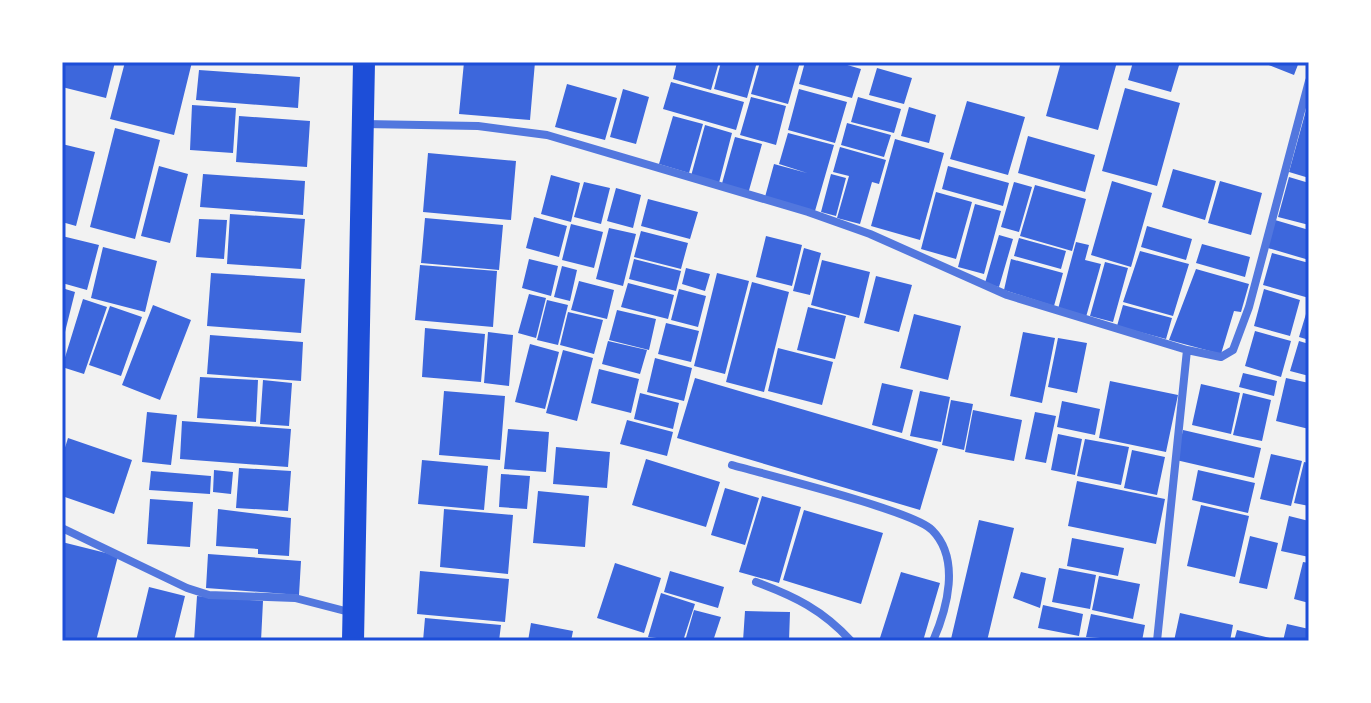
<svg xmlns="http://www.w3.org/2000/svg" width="1371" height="703" viewBox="0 0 1371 703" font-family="Montserrat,sans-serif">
	<rect width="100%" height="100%" fill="#f2f2f2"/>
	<!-- building -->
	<path fill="#3d67dc" d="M62,62H115L106,98L62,87Z
		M125,62H192L174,135L110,119Z
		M464,62H535L530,120L459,114Z
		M677,62H719L711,90L673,79Z
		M721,62H757L747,98L714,89Z
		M760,62H800L788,104L751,94Z
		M805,62H837L861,69L852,98L799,84Z
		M1061,62H1117L1098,130L1046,116Z
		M1133,62H1180L1171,92L1128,80Z
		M1261,62H1299L1294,75Z
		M877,68L912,78L904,104L869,95Z
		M199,70L300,77L298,108L196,100Z
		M671,82L744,102L736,130L663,109Z
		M567,84L617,98L605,140L555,127Z
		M1125,88L1180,103L1157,186L1102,171Z
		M623,89L649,97L636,144L610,137Z
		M799,89L847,102L835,143L788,130Z
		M751,97L786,106L776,145L740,135Z
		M858,97L901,109L894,133L851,122Z
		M967,101L1025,117L1008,175L950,159Z
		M1308,103H1309V178L1289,172Z
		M192,105L236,108L233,153L190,150Z
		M909,107L936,115L929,143L901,136Z
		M239,116L310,121L307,167L236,162Z
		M673,116L703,124L689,173L659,164Z
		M847,123L891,135L884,157L841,145Z
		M705,125L732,133L719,183L691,176Z
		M115,128L160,140L135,239L90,227Z
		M788,133L834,145L815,211L765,197L774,164L807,173L779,164Z
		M1028,136L1095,155L1085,192L1018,173Z
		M735,137L762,144L748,194L721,187Z
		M895,139L944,153L920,240L871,226Z
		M62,144L95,152L76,226L62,222Z
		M840,147L886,160L879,184L872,182L860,224L837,218L849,176L833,172Z
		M428,153L516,161L511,220L423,212Z
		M159,166L188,174L170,243L141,236Z
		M948,166L1009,183L1003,206L942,189Z
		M1173,169L1216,181L1205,220L1162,207Z
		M203,174L305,181L303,215L200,207Z
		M831,174L846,178L836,216L821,212Z
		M551,175L580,183L571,222L541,214Z
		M1289,177L1309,183V225L1278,217Z
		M1112,181L1152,193L1131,267L1091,255Z
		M1220,181L1262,193L1251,235L1208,223Z
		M584,182L610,188L601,224L574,217Z
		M1014,182L1032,187L1019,232L1001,227Z
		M1035,185L1086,199L1072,251L1020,236Z
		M616,188L641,195L633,228L607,221Z
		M936,192L972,202L956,259L921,249Z
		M648,199L698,212L690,239L641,226Z
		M975,204L1001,211L984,274L958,267Z
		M230,214L305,219L301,269L227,264Z
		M534,217L567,226L559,257L526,248Z
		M425,218L503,225L499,270L421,263Z
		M199,219L227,220L224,259L196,257Z
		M1275,220L1309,230V260L1268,248Z
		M571,224L603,232L594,268L562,260Z
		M1147,226L1192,239L1186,260L1141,247Z
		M609,228L636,234L623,286L596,279Z
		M641,231L688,243L681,269L634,257Z
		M999,235L1013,239L999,287L985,283Z
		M62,236L99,245L87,290L62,283Z
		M766,236L802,245L792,286L756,277Z
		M1019,238L1066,251L1061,269L1014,256Z
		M1076,242L1089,245L1085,260L1101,264L1086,317L1058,309Z
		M1202,244L1250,257L1245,277L1196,263Z
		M103,247L157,261L145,312L91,298Z
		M804,248L821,253L810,295L793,291Z
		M1140,251L1189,264L1173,316L1123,302Z
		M1272,253L1309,263V298L1263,285Z
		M529,259L558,266L551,296L522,288Z
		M634,259L681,271L676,291L629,279Z
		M1011,259L1063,273L1054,306L1004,290Z
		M822,260L870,272L859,318L811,305Z
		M1105,262L1128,268L1113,322L1090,316Z
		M420,265L497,271L493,327L415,320Z
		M562,266L577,270L570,301L554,297Z
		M686,268L710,274L705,291L682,284Z
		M1196,269L1249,284L1241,312L1234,311L1221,354L1169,340Z
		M211,273L305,279L301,333L207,326Z
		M717,273L749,281L725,374L694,366Z
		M876,276L912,285L899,332L864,323Z
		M579,281L614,290L607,319L571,310Z
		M752,282L789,292L764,392L726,382Z
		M628,283L674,295L668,319L621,307Z
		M62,288L75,292L63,340H62Z
		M679,289L706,296L698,327L671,320Z
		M1264,289L1300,300L1290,336L1254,326Z
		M529,294L546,298L536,338L518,333Z
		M83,299L107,307L84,374L62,367Z
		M547,300L568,305L558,345L537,340Z
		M1309,304V340L1299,337Z
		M153,305L191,320L160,400L122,385Z
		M1123,305L1172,318L1166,339L1117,326Z
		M110,306L142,317L121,376L89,365Z
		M808,307L846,316L835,359L797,350Z
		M617,310L656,319L649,350L609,340Z
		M568,312L603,320L594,354L560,345Z
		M914,314L961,326L948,380L900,368Z
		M666,323L699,331L691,362L658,354Z
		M425,328L485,334L481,382L422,377Z
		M1255,331L1291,341L1281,377L1245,366Z
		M488,332L513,335L509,386L484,383Z
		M1023,332L1055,338L1042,403L1010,396Z
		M210,335L303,342L301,381L207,374Z
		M1058,338L1087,343L1077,393L1048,387Z
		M608,341L647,350L640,374L602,364Z
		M1299,341L1309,344V376L1290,371Z
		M530,344L559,352L545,409L515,402Z
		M778,348L833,362L822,405L768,391Z
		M563,350L593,358L577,421L546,413Z
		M655,358L692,368L684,401L647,392Z
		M599,369L639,379L631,413L591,403Z
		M1243,373L1277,381L1274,396L1239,387Z
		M200,377L258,380L256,422L197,418Z
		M695,378L938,449L920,510L677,438Z
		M1286,378L1309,383V429L1276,421Z
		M263,380L292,383L289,426L260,424Z
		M1110,381L1178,395L1166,452L1099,438Z
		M882,383L913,390L902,433L872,425Z
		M1201,384L1240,393L1231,434L1192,425Z
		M444,391L505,396L500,460L439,455Z
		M920,391L950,397L941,442L910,436Z
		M640,393L679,403L673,429L634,419Z
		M1243,393L1271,400L1262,441L1233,435Z
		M951,400L973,404L964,450L942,445Z
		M1062,401L1100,409L1095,435L1057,427Z
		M973,410L1022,420L1014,461L965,452Z
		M147,412L177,415L171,465L142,462Z
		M1035,412L1056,416L1046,463L1025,459Z
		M627,420L673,432L667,456L620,444Z
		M182,421L291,429L288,467L180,459Z
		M508,429L549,432L546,472L504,469Z
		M1183,430L1261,448L1254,478L1176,460Z
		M1058,434L1082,439L1075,475L1051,470Z
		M68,438L132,460L114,514L62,496V457Z
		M1085,439L1129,447L1121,485L1077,476Z
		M556,447L610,452L607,488L553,484Z
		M1132,450L1165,457L1157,495L1124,488Z
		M1271,454L1302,461L1291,506L1260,499Z
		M646,459L720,482L706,527L632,505Z
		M422,460L488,466L484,510L418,504Z
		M1304,462L1309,463V506L1294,503Z
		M239,468L291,471L288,511L236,508Z
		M214,470L233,472L231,494L213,492Z
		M1198,470L1255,483L1248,513L1192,500Z
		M151,471L211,476L210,494L149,490Z
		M501,474L530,476L527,509L499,507Z
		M1077,481L1165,499L1156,544L1068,526Z
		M725,488L759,498L745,545L711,535Z
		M538,491L589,496L585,547L533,543Z
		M762,496L801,507L779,583L739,572Z
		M150,499L193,502L190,547L147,544Z
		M1201,505L1249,516L1235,577L1187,566Z
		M218,509L291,518L289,556L258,554V549L216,546Z
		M444,509L513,515L508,574L440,567Z
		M804,510L883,533L861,604L783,580Z
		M1289,516L1309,521V557L1281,551Z
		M979,520L1014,528L987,641H960L951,639Z
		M1250,536L1278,543L1267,589L1239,583Z
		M1072,538L1124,548L1118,576L1067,566Z
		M62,542L118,556L96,641L62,638Z
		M208,554L301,561L299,595L206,588Z
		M1303,562L1309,563V603L1294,599Z
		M615,563L661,578L644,633L597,618Z
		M1059,568L1096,575L1090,609L1052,602Z
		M420,571L509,579L505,622L417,614Z
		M670,571L724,587L718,608L664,592Z
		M901,572L940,583L923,641H879Z
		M1021,572L1046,578L1040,608L1013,598Z
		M1099,576L1140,584L1133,619L1092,610Z
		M149,587L185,596L174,641H136Z
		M661,593L695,604L683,641L648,637Z
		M197,596L263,601L261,641H194Z
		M1043,605L1083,614L1079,636L1038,628Z
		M694,610L721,617L713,641H685Z
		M745,611L790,612L789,641H743Z
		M1180,613L1233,625L1230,641H1174Z
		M1091,614L1145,625L1142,641L1086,637Z
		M425,618L501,625L499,641H423Z
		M531,623L573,631L571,641H528Z
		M1287,624L1309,629V641H1283Z
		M1237,630L1278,640V641H1234Z"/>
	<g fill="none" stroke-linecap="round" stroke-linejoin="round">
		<!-- minor -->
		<path stroke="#5277de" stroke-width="8" d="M364,124L478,126L547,135L808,212L870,234L1007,295L1187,350L1157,641
			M1187,350L1221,357L1233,350L1249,307L1309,81
			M732,465C767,475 914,511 932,530C961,559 947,609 933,641
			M62,528L187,588L209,595L295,598L353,613
			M756,582C794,596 823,610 851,641"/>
		<!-- trunk -->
		<path stroke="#1d4ed8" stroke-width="22" d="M353,641L364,62"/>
	</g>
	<!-- border -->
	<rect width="1371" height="703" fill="none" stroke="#ffffff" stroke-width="128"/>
	<rect x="64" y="64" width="1243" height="575" fill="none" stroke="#1d4ed8" stroke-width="3"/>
</svg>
